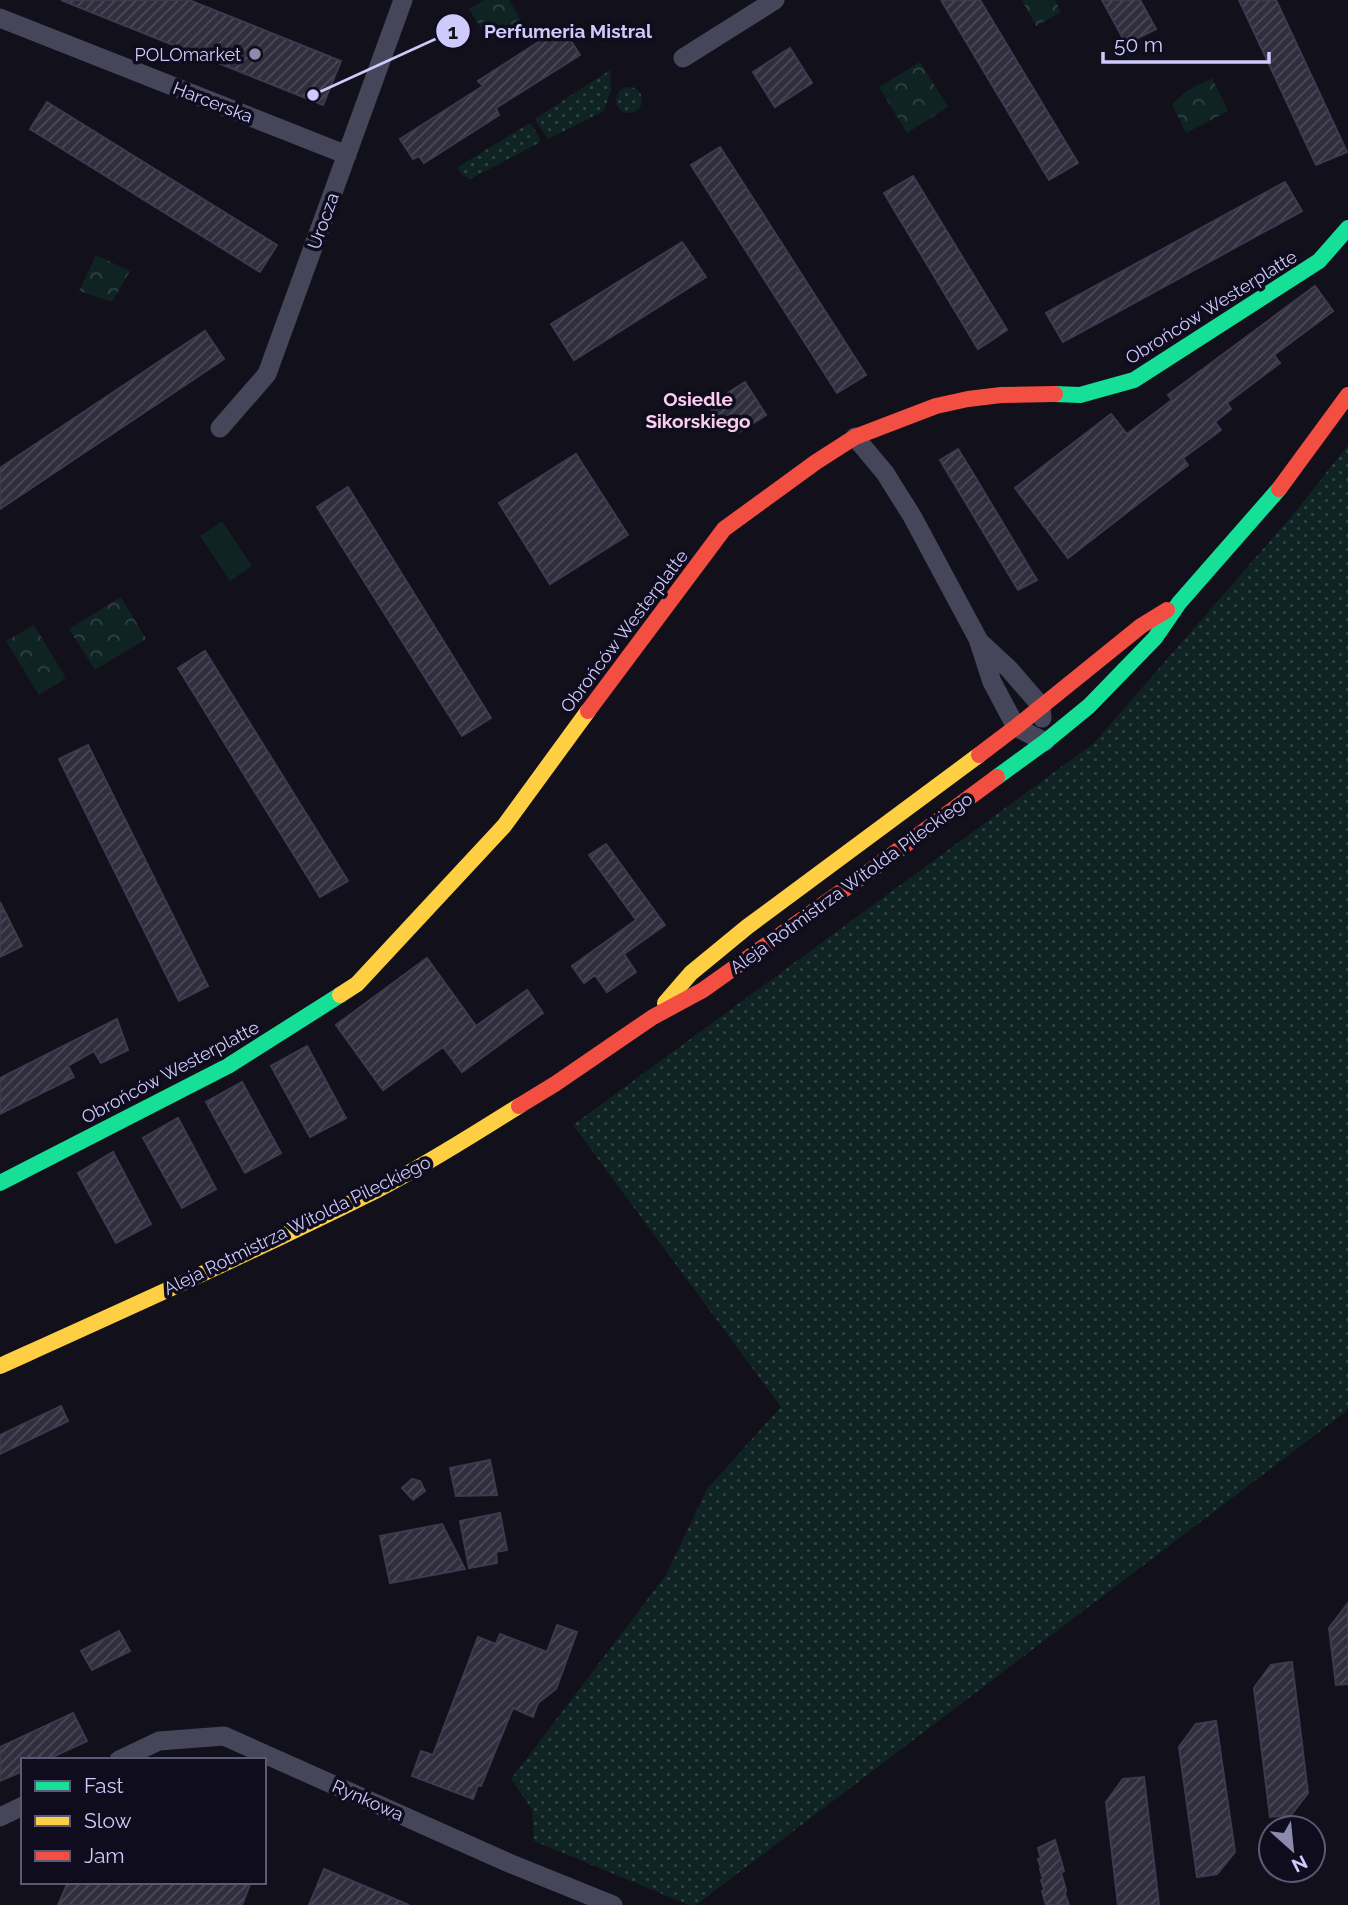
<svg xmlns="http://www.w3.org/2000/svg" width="1348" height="1905" viewBox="0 0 1348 1905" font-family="Raleway,sans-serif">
	<defs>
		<pattern id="grass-dots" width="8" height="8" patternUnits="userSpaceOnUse" patternTransform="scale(1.75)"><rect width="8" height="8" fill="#102323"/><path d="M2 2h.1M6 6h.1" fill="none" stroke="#324244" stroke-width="1.8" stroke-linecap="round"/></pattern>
		<pattern id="park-crowns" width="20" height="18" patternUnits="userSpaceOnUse" patternTransform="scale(1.75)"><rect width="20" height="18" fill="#102323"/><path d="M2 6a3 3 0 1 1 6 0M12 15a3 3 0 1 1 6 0" fill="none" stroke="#324244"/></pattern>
		<pattern id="building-hatch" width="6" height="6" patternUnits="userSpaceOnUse" patternTransform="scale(1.75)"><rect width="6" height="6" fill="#302e3c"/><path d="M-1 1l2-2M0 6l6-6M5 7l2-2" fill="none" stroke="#4d4b59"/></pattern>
	</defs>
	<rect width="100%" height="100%" fill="#12101a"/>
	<!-- grass -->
	<path fill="url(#grass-dots)" d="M610,70L611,90L604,111L548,139L536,121V118Z
		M616 100a13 13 0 1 1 26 0a13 13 0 1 1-26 0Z
		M528,124H531L540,138L539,143L470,179L464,176L458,170V167Z
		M1348,445V1410L696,1905H689L534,1841L532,1809L511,1779L666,1575L707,1489L781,1407L573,1125L1094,743L1297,510Z"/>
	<!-- park -->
	<path fill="url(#park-crowns)" d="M484,0H509L521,20L489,41L469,9Z
		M1022,0H1055L1061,12L1036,26Z
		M920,62L948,107L907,133L879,87Z
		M1212,78L1228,111L1186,133L1172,104L1188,90Z
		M96,255L130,271L112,302L79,291Z
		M121,597L146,639L95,670L69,629Z
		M34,625L66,678L39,695L6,641Z"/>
	<!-- pitch -->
	<path fill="#102323" d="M222,521L252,566L230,581L200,536Z"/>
	<!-- building -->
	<path fill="url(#building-hatch)" stroke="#3d3a4d" stroke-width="2" d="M61,0H189L341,61L323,105Z
		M941,0H980L1078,163L1049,180Z
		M1102,0H1140L1156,29L1126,44Z
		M1239,0H1276L1347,152L1316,165Z
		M562,27L580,55L496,108L499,115L424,163L419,156L413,159L400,139L483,86L478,81Z
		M790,48L812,83L775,107L753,72Z
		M47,102L277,245L260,272L30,129Z
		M720,147L866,375L837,393L691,165Z
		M913,176L1007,330L978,349L884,193Z
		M1285,182L1302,211L1063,342L1046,313Z
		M682,242L706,277L574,360L551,324Z
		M1315,286L1333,311L1274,355L1280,363L1227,403L1231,409L1215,422L1221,430L1183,458L1188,465L1068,558L1015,488L1111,414L1127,434L1172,400L1168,395Z
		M205,331L224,359L0,509V468Z
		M745,382L766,415L738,433L729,423L722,426L708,405Z
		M958,449L971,470L1037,580L1018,590L940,460Z
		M576,454L628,535L550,584L499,503Z
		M348,487L491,718L462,736L317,507Z
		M205,651L348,881L320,897L178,668Z
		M88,745L208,986L179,1001L59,759Z
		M606,844L665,925L624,954L636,972L607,992L595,975L584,983L572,966L636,920L589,855Z
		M0,902L22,946L0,957Z
		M427,958L476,1026L527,990L543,1013L462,1072L443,1047L383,1090L336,1025Z
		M117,1019L128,1050L101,1063L94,1051L68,1066L74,1077L0,1114V1078Z
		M307,1046L346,1118L310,1137L271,1066Z
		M242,1082L281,1153L245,1173L206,1102Z
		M178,1118L216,1189L182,1208L143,1138Z
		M113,1152L151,1224L116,1243L78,1173Z
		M61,1406L68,1421L0,1454V1435Z
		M490,1460L497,1495L456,1496L450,1468Z
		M412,1479L420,1481L425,1491L413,1500L402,1488Z
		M500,1513L507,1550L496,1552L497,1563L469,1568L460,1521Z
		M442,1524L465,1569L390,1583L380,1536Z
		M1348,1603V1684L1336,1685L1329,1628Z
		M557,1625L577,1632L556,1689L538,1703L533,1717L513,1708L481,1786L478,1785L473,1799L412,1776L421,1751L433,1755L478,1637L496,1644L500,1634L547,1652Z
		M119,1631L130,1651L92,1670L81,1651Z
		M1292,1662L1308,1793L1291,1815L1270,1817L1254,1688L1271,1665Z
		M73,1713L87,1741L46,1760H23V1771L0,1781V1747Z
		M1216,1721L1235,1852L1217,1874L1197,1877L1179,1747L1196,1724Z
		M1144,1777L1159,1905H1118L1106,1802L1123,1779Z
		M1055,1840L1064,1871L1061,1873L1066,1890L1065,1894L1069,1905H1046L1042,1891L1044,1890L1041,1880L1043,1879L1040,1869L1041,1868L1038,1859L1041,1858L1038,1848Z
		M324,1869L409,1905H309Z
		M68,1882H251L242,1905H58Z"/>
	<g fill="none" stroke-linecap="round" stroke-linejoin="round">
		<!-- street -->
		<path stroke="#45465a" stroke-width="19" d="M0,18L347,155
			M683,58L775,0
			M220,428L267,374L403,0
			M855,437L885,473L912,516L978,639L992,682L1016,727L1045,742
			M981,643L1009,669L1041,706L1042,718
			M119,1760L159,1741L224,1736L509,1863L613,1905
			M0,1817L23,1806"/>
		<!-- fast -->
		<path stroke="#16e098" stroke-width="16" d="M1055,394L1080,395L1134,380L1319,261L1348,228
			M997,777L1045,742L1089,706L1155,638L1179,603L1279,489
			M0,1183L228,1066L340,995"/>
		<!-- slow -->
		<path stroke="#ffcf43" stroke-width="16" d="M340,995L357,984L504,826L588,711
			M665,1003L691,973L747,927L979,755
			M0,1366C126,1309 253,1252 377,1190C426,1165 472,1135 519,1106"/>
		<!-- jam -->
		<path stroke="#f24e42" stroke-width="16" d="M1279,489L1348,395
			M588,711L724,529L816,462L855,437L936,406L968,399L1001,395L1055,394
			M979,755L1016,727L1141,626L1167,610
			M519,1106L555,1084L653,1017L703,990L870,871L997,777"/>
	</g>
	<!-- markers -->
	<circle fill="#8c8aad" stroke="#0f0d1d" stroke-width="2.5" cx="255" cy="54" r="7"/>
	<g text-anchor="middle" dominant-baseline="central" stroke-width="7" stroke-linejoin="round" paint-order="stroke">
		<!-- poi labels -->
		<g font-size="18" fill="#cecbfc" stroke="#0f0d1d" text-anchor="end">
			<text x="241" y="54">POLOmarket</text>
		</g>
		<!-- street labels -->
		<g font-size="18" fill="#cecbfc" stroke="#0f0d1d">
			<text transform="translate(213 102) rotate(21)">Harcerska</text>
			<text transform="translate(323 221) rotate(-70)">Urocza</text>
			<text transform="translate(1211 307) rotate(-32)">Obrońców Westerplatte</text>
			<text transform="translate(624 631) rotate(-53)">Obrońców Westerplatte</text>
			<text transform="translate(851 883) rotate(-36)">Aleja Rotmistrza Witolda Pileckiego</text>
			<text transform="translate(170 1072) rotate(-28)">Obrońców Westerplatte</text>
			<text transform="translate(297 1225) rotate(-26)">Aleja Rotmistrza Witolda Pileckiego</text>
			<text transform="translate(368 1800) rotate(24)">Rynkowa</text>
		</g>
		<!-- neighbourhood labels -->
		<g font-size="19" font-weight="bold" fill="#fccdee" stroke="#0f0d1d">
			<text x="698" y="399">Osiedle<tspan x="698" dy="22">Sikorskiego</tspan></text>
		</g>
	</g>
	<!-- callouts -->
	<path fill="none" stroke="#cecbfc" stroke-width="2.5" d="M313 95L453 31"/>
	<g fill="#cecbfc" stroke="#0f0d1d" stroke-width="2.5">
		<circle cx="313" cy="95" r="7"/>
		<circle cx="453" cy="31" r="18"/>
	</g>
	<g font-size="21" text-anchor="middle" font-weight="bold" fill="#111">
		<text x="453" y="39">1</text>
	</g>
	<g font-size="19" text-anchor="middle" font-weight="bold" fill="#cecbfc" stroke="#0f0d1d" stroke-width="7" stroke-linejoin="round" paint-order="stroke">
		<text x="568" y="38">Perfumeria Mistral</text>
	</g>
	<!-- legend -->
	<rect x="21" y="1758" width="245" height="126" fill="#0f0d1d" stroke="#5b5976" stroke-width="2"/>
	<rect x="35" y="1781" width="35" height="10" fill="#16e098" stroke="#5b5976" stroke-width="2"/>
	<text x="84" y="1793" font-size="21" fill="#cecbfc">Fast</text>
	<rect x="35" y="1816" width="35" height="10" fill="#ffcf43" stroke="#5b5976" stroke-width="2"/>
	<text x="84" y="1828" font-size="21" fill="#cecbfc">Slow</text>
	<rect x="35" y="1851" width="35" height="10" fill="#f24e42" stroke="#5b5976" stroke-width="2"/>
	<text x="84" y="1863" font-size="21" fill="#cecbfc">Jam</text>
	<!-- north arrow -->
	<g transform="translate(1292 1849) rotate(153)"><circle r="33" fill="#0f0d1d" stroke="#5b5976" stroke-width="2"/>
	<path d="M0-5L12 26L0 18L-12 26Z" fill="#8c8aad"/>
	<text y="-10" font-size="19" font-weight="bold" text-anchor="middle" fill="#cecbfc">N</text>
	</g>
	<!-- scale -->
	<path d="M1103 52v10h166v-10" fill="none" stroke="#cecbfc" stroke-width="3.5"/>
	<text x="1114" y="52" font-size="21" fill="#cecbfc" stroke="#0f0d1d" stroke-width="5" paint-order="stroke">50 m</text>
</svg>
